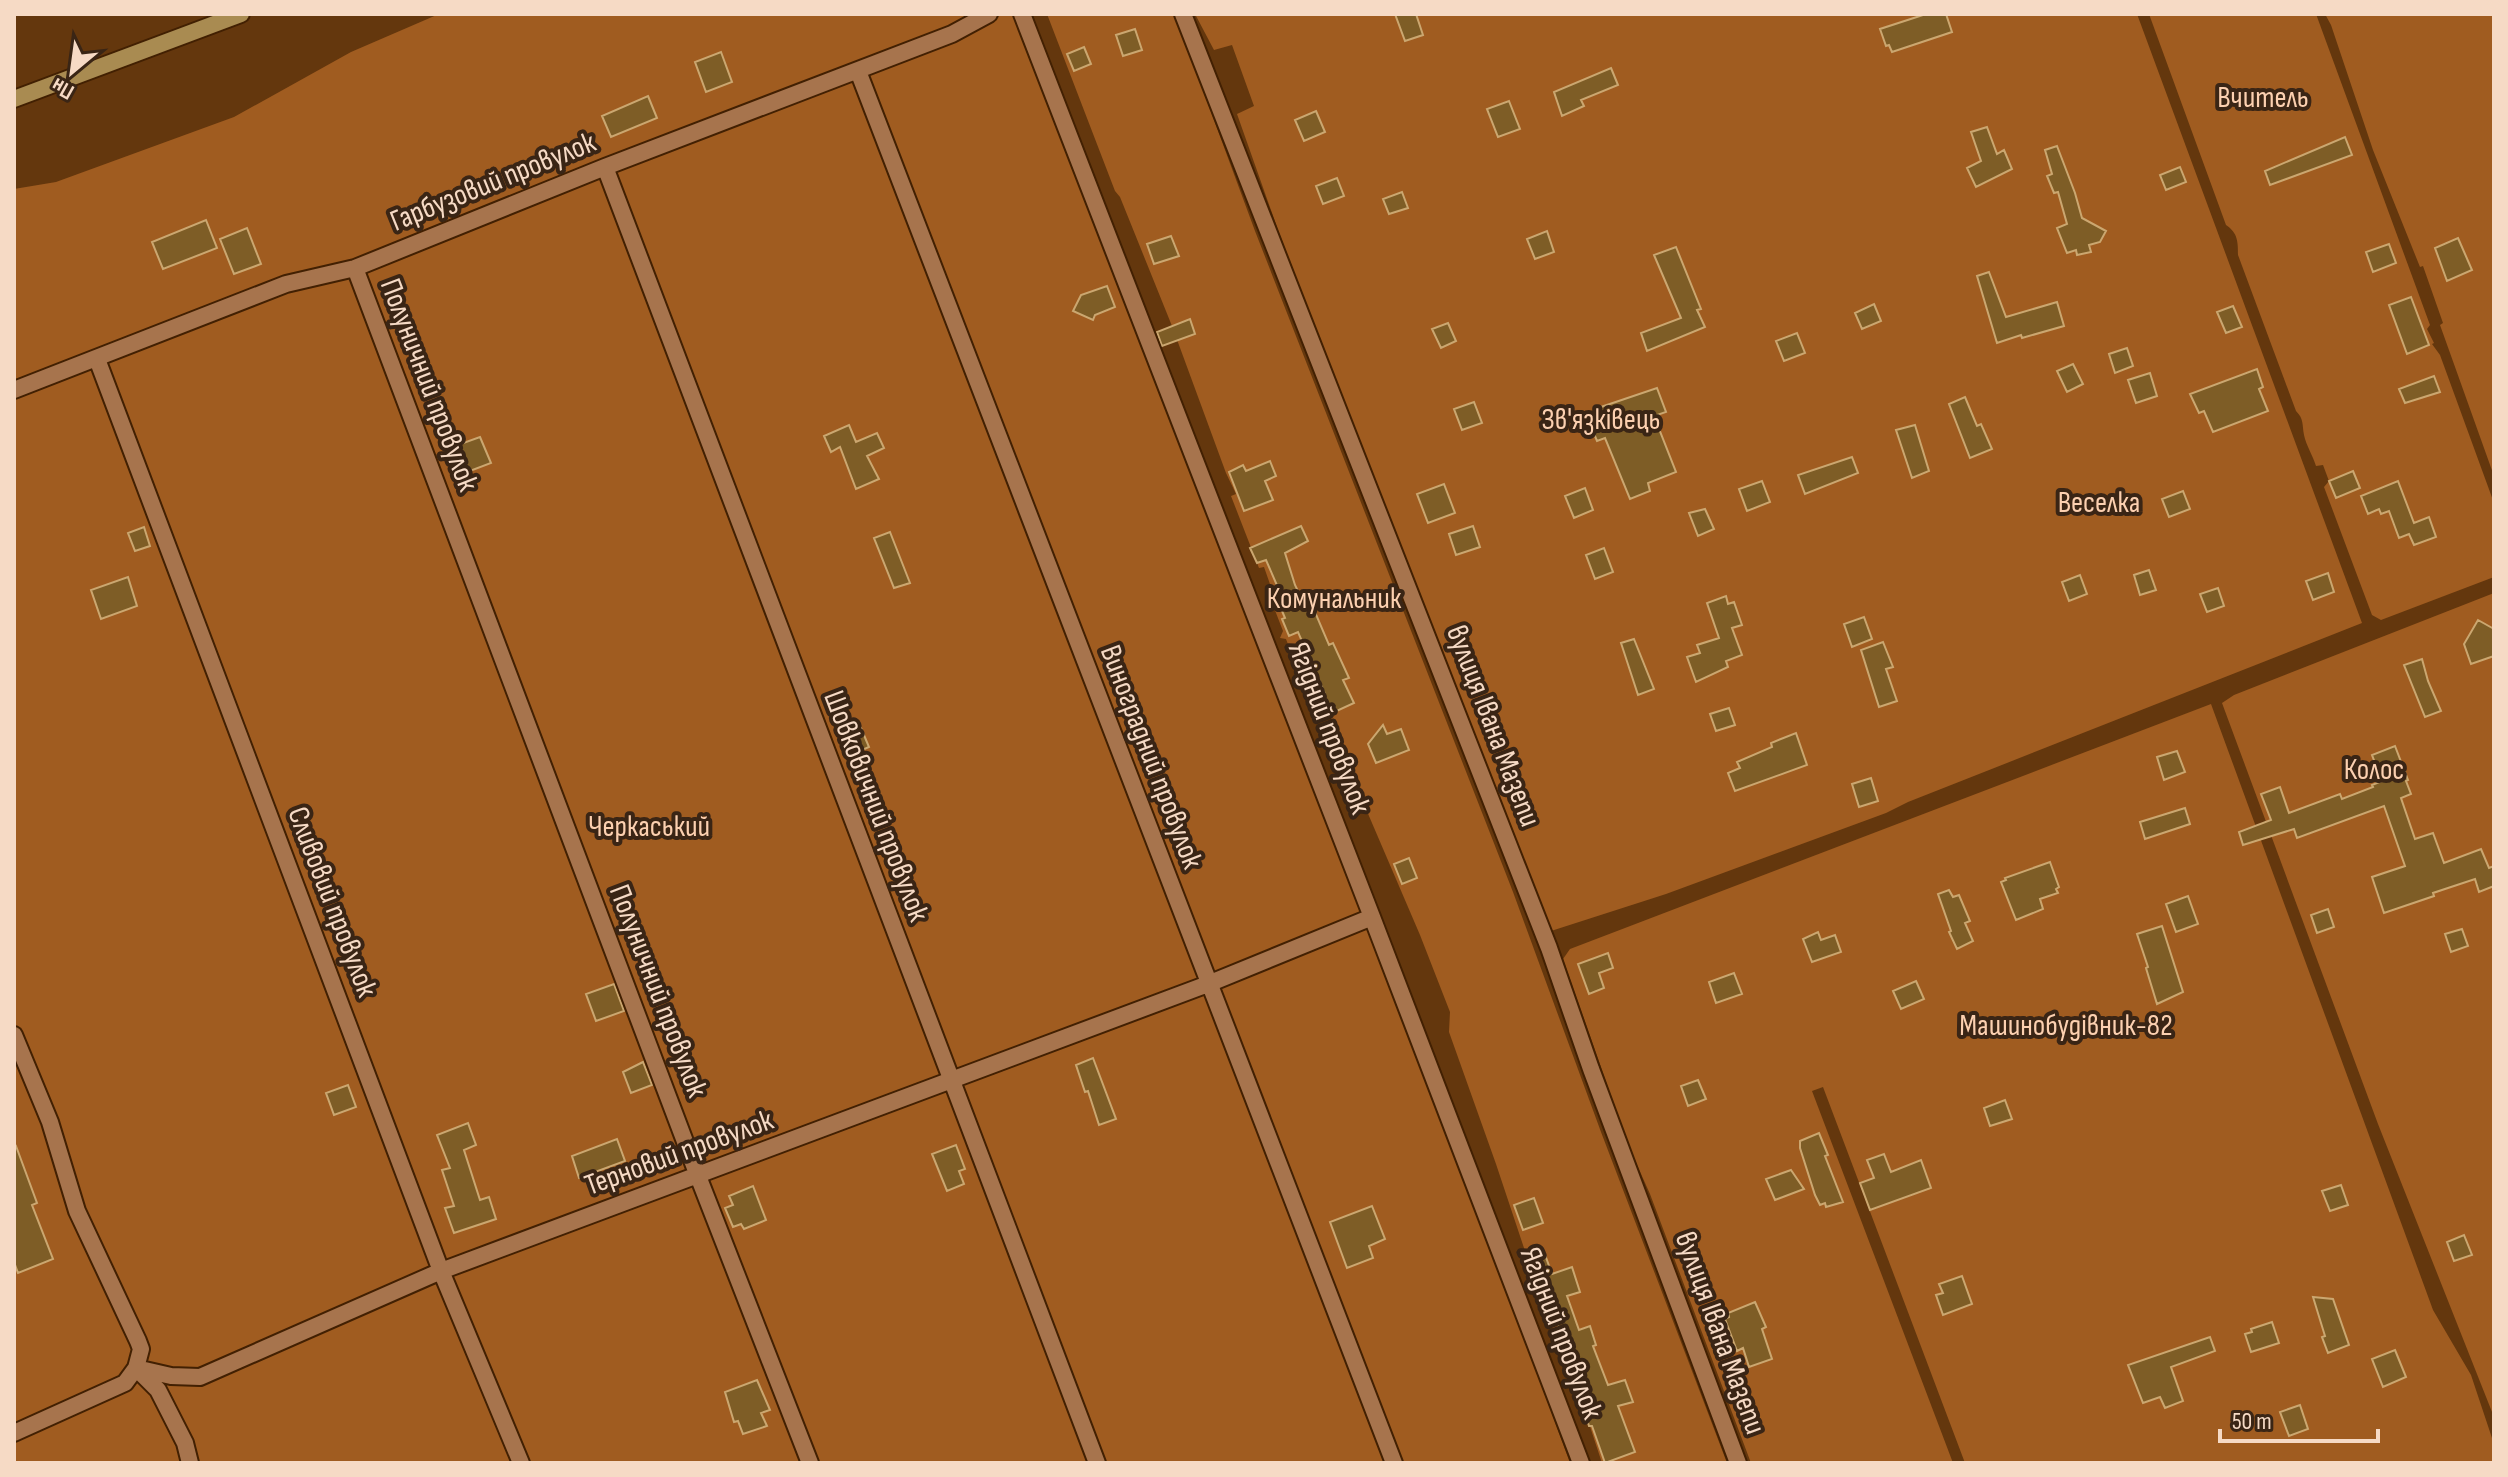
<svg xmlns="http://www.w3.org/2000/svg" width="2508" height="1477" viewBox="0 0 2508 1477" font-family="'Sofia Sans Condensed',sans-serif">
	<rect width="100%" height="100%" fill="#64370d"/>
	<!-- green -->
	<path fill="#a05c20" d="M439,14H1015L1460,1164L1570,1463H14V189L56,182L234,117L351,52Z
		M1047,14H1174L1177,20L1255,231L1513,892L1601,1132L1727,1463H1602L1576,1384L1563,1357L1530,1266L1496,1164L1449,1032L1450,1012L1420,935L1357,788L1330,716L1328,715L1296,645L1289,647L1286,639L1280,638L1283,631L1269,595L1271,587L1264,567L1259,568L1231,496L1236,494L1226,473L1172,326L1120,197L1115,191Z
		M1195,14H2137L2362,623L1908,802L1886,813L1666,894L1551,931L1415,589L1278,230L1237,114L1254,106L1232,45L1214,50Z
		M2149,14H2316L2430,325L2427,329L2434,343L2432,344L2440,355L2494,503V577L2381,620L2372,615L2324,487L2329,481L2323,465L2316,466C2313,456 2306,445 2304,435C2302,424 2304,419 2296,411L2238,255C2238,242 2238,233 2226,225Z
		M2325,14H2494V476L2440,325L2443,323L2423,266L2420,267L2373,150L2331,25Z
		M2494,593V1417L2378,1124L2222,703L2234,695Z
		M2211,704L2433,1310L2471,1375L2494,1444V1463H1965L1823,1087L1812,1091L1953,1463H1751L1650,1194L1629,1147L1563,959L1570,949Z"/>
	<!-- building -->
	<path fill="#7e5d26" stroke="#cba770" stroke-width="2" d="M1395,14H1416L1423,35L1405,41Z
		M1926,14H1946L1952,32L1892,52L1889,45L1886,46L1880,29Z
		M1135,29L1142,50L1123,56L1116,35Z
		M1084,47L1091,64L1074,71L1067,54Z
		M721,52L732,82L706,92L695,62Z
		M1611,68L1618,85L1581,100L1584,106L1562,116L1554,92Z
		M648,96L657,118L611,137L602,116Z
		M1509,101L1520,129L1498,137L1487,109Z
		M1316,111L1325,132L1304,141L1295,120Z
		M1987,127L1997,154L2004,150L2012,169L1976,187L1967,168L1981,161L1971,132Z
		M2345,137L2352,155L2270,185L2265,171Z
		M2057,146L2075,193L2082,218L2106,231L2100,242L2089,245L2091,252L2077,255L2076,250L2067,253L2057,228L2067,224L2058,192L2054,193L2047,176L2052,174L2045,150Z
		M2180,167L2186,182L2166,190L2160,175Z
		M1337,178L1344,196L1323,204L1316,186Z
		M1402,192L1408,208L1389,214L1383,199Z
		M206,220L217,248L163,269L152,242Z
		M247,228L261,264L234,274L220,239Z
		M1547,231L1554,252L1535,259L1527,239Z
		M1171,236L1179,256L1154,264L1147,244Z
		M2458,238L2472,270L2447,281L2435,248Z
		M2389,244L2396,263L2373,272L2366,252Z
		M1676,247L1701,309L1697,310L1705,327L1647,351L1641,333L1681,318L1654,255Z
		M1989,272L2006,317L2057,302L2064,326L2022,338L2021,335L1997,343L1977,276Z
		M1107,286L1115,307L1095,315L1093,320L1073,311L1081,295Z
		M2411,297L2429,345L2407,354L2389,305Z
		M1874,304L1881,321L1862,329L1855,313Z
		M2233,306L2242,327L2226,333L2217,312Z
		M1190,319L1195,334L1162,346L1157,332Z
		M1448,323L1456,341L1441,348L1432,329Z
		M1797,333L1805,353L1784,361L1776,341Z
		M2127,348L2133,366L2115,373L2109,354Z
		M2073,364L2083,384L2067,392L2057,371Z
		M2257,369L2263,387L2259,389L2268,411L2213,432L2204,411L2199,413L2190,394Z
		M2150,373L2157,396L2136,403L2128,380Z
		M2434,376L2440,392L2405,403L2399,389Z
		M1657,388L1666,412L1654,416L1676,472L1648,483L1650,491L1630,499L1605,438L1597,441L1590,424L1601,420L1598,408Z
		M1965,397L1977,426L1981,424L1992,449L1970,458L1949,404Z
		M1474,402L1482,423L1462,430L1454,409Z
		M849,425L856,442L877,433L884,448L867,456L879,479L856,489L840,447L831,452L824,436Z
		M1915,425L1929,471L1912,478L1896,430Z
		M480,437L491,463L462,474L452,447Z
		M1852,457L1858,473L1805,494L1798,475Z
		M1270,461L1276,476L1265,481L1273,500L1244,511L1229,472L1243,465L1246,471Z
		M2353,471L2360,488L2336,498L2329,481Z
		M1762,481L1770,502L1747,511L1739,489Z
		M2398,481L2414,523L2429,517L2436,537L2414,545L2409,534L2399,538L2389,511L2381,514L2379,509L2368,514L2361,496Z
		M1444,484L1455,513L1428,523L1417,494Z
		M1585,488L1593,510L1574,518L1565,496Z
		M2183,491L2190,509L2169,517L2162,499Z
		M1705,509L1714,529L1698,536L1689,513Z
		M1301,526L1308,541L1285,553L1295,585L1306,608L1312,605L1329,645L1333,643L1349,678L1343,680L1354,703L1328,715L1320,698L1325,694L1298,632L1289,636L1282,619L1285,618L1274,592L1279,590L1266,560L1257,563L1250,548Z
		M1473,526L1480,547L1456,555L1449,534Z
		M144,527L150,546L135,551L128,533Z
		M890,532L910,583L894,588L874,538Z
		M1604,548L1613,572L1595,579L1586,555Z
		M2149,570L2156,590L2140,595L2134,575Z
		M2328,573L2334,592L2313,600L2306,581Z
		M2080,575L2087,594L2069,601L2062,582Z
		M128,577L137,606L101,619L91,590Z
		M2218,588L2224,606L2207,612L2200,594Z
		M1726,596L1728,604L1734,602L1742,625L1732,628L1742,655L1726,661L1728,667L1696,682L1687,657L1700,653L1697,645L1719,638L1707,603Z
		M1864,617L1872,639L1852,647L1844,624Z
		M2478,620L2494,629V656L2471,664L2464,644Z
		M1634,639L1654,689L1638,695L1621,643Z
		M1883,642L1893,667L1886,669L1897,701L1879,707L1861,650Z
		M2422,659L2428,681L2441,711L2425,717L2404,665Z
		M1729,708L1735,725L1716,731L1710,714Z
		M1383,725L1387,734L1401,729L1409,750L1376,763L1368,744Z
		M861,728L869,747L851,755L843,735Z
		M1796,733L1807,765L1735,791L1728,773L1740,768L1737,762L1772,747L1771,743Z
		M2395,746L2408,780L2406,781L2411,794L2401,798L2415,839L2433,833L2444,863L2481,849L2489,868L2494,866V886L2479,892L2475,879L2433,893L2434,896L2384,913L2372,877L2405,866L2384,806L2297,838L2294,829L2243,845L2239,832L2271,820L2261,794L2280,787L2289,813L2340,794L2342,799L2373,787L2372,785L2382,781L2372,755Z
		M2177,751L2185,772L2164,780L2157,757Z
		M1871,778L1878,801L1859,807L1852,784Z
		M2185,808L2190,824L2145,839L2140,822Z
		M1409,858L1417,878L1402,884L1394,864Z
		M2050,862L2059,887L2056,889L2058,893L2040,899L2043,909L2016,920L2001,882L2006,880L2005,878Z
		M1949,890L1953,897L1959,895L1970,921L1965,923L1973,941L1957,949L1949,932L1951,931L1938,894Z
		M2188,896L2198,924L2176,932L2166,904Z
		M2328,909L2334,927L2317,933L2311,915Z
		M2162,926L2183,992L2157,1004L2146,968L2148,967L2137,934Z
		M2462,929L2468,946L2451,952L2445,934Z
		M1818,932L1821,940L1835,935L1841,952L1812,962L1803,939Z
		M1608,953L1613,968L1599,973L1604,988L1589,994L1578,964Z
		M1734,973L1742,994L1716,1003L1709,982Z
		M1916,981L1924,999L1901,1009L1893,991Z
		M614,984L624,1011L596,1021L586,994Z
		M1093,1058L1116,1119L1099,1125L1088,1091L1085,1092L1076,1065Z
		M643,1062L652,1085L631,1093L623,1072Z
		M1698,1080L1706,1099L1688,1106L1681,1086Z
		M348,1085L356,1107L334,1115L326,1093Z
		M2005,1100L2012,1119L1990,1126L1984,1108Z
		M468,1123L476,1145L464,1150L480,1200L489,1197L496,1219L454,1233L445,1208L454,1206L442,1170L450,1168L437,1135Z
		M1819,1133L1828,1155L1825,1156L1843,1202L1826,1207L1825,1203L1820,1205L1815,1195L1800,1148V1141Z
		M617,1139L625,1161L579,1178L572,1156Z
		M956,1145L965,1169L959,1171L964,1184L947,1191L932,1154Z
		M16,1146L37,1203L32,1205L53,1259L18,1273L14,1262V1147Z
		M1884,1154L1891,1172L1921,1160L1931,1188L1870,1210L1860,1183L1874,1178L1867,1160Z
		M1791,1170L1804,1189L1775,1200L1766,1179Z
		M2341,1185L2348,1205L2330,1211L2322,1191Z
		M753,1186L766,1220L744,1229L741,1224L733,1227L725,1208L733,1205L729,1196Z
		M1534,1198L1543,1223L1523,1230L1514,1205Z
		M1372,1206L1385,1239L1369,1246L1373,1258L1347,1268L1330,1222Z
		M2464,1235L2472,1255L2454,1261L2447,1242Z
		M1544,1252L1552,1274L1572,1267L1580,1292L1567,1296L1579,1330L1590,1326L1596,1345L1593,1346L1608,1385L1625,1380L1633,1402L1618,1406L1635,1452L1605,1463L1592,1426H1589L1578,1389L1563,1357L1557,1338L1562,1336L1549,1303L1545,1304L1527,1258Z
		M1962,1276L1972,1304L1943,1315L1936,1295L1943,1293L1939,1284Z
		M2313,1297L2333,1299L2349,1345L2328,1353L2322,1337L2325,1336Z
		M1755,1302L1766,1327L1762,1329L1772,1359L1749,1367L1743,1348L1737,1351L1725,1319L1729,1317L1728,1313Z
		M2272,1322L2279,1343L2251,1352L2245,1334L2252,1332L2251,1329Z
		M2210,1337L2215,1351L2171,1367L2183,1401L2165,1408L2160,1397L2143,1403L2128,1365Z
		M2395,1350L2406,1377L2383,1387L2372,1359Z
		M757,1380L770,1410L761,1413L767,1426L743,1434L738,1421L734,1422L725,1392Z
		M2300,1405L2308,1429L2289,1436L2280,1412Z"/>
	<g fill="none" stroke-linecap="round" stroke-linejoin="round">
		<!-- minor casing -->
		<g stroke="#422002" stroke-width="20">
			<path id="minor" d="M1022,14L1372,917L1581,1463
				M1183,14L1549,948L1591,1069L1738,1463
				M858,71L1394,1463
				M605,167L1097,1463
				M355,268L698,1176L810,1463
				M97,359L441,1271L521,1463
				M14,390L286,284L355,268L605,167L952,34L989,14
				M14,1035L50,1122L77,1211L138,1341L141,1349L136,1368L158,1390L185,1443L190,1463
				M14,1433L125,1383L136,1368L171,1376L200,1377L441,1271L1208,984L1372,917"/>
		</g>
		<!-- secondary casing -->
		<g stroke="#422002" stroke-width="20">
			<path id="secondary" d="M14,99L241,14"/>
		</g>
		<!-- minor -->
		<use href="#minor" stroke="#a7744d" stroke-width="16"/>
		<!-- secondary -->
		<use href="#secondary" stroke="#a98b51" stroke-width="16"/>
	</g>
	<g text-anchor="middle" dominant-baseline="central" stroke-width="8" stroke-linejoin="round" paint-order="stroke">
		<!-- park labels -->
		<g font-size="30" fill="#fcd0b0" stroke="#3a2515">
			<text x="2263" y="98">Вчитель</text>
			<text x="1601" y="420">Зв'язківець</text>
			<text x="2099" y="503">Веселка</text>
			<text x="1334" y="599">Комунальник</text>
			<text x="2374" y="770">Колос</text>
			<text x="649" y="827">Черкаський</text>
			<text x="2066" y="1026">Машинобудівник-82</text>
		</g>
		<!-- street labels -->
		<g font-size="30" fill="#f6dac5" stroke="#3a2515">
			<text transform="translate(493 182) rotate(-22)">Гарбузовий провулок</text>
			<text transform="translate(429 385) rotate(69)">Полуничний провулок</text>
			<text transform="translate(1493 726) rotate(69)">вулиця Івана Мазепи</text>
			<text transform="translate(1329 728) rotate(69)">Ягідний провулок</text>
			<text transform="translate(1151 757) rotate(69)">Виноградний провулок</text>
			<text transform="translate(876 806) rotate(69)">Шовковичний провулок</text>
			<text transform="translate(332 902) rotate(69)">Сливовий провулок</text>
			<text transform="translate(658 991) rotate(69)">Полуничний провулок</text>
			<text transform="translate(679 1153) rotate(-20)">Терновий провулок</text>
			<text transform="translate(1561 1333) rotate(69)">Ягідний провулок</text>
			<text transform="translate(1720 1333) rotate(70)">вулиця Івана Мазепи</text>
		</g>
	</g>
	<!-- border -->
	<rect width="2508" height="1477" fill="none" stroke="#f6dac5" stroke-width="32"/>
	<!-- north arrow -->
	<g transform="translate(72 72) rotate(209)" stroke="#3a2515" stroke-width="6" paint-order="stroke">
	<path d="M0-6L14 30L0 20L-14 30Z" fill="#f6dac5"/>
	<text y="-12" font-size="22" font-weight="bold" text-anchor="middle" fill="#f6dac5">Пн</text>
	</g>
	<!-- scale -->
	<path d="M2220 1429v12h158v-12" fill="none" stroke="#f6dac5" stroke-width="4"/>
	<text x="2232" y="1429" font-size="24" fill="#f6dac5" stroke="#3a2515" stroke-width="6" paint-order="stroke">50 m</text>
</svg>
